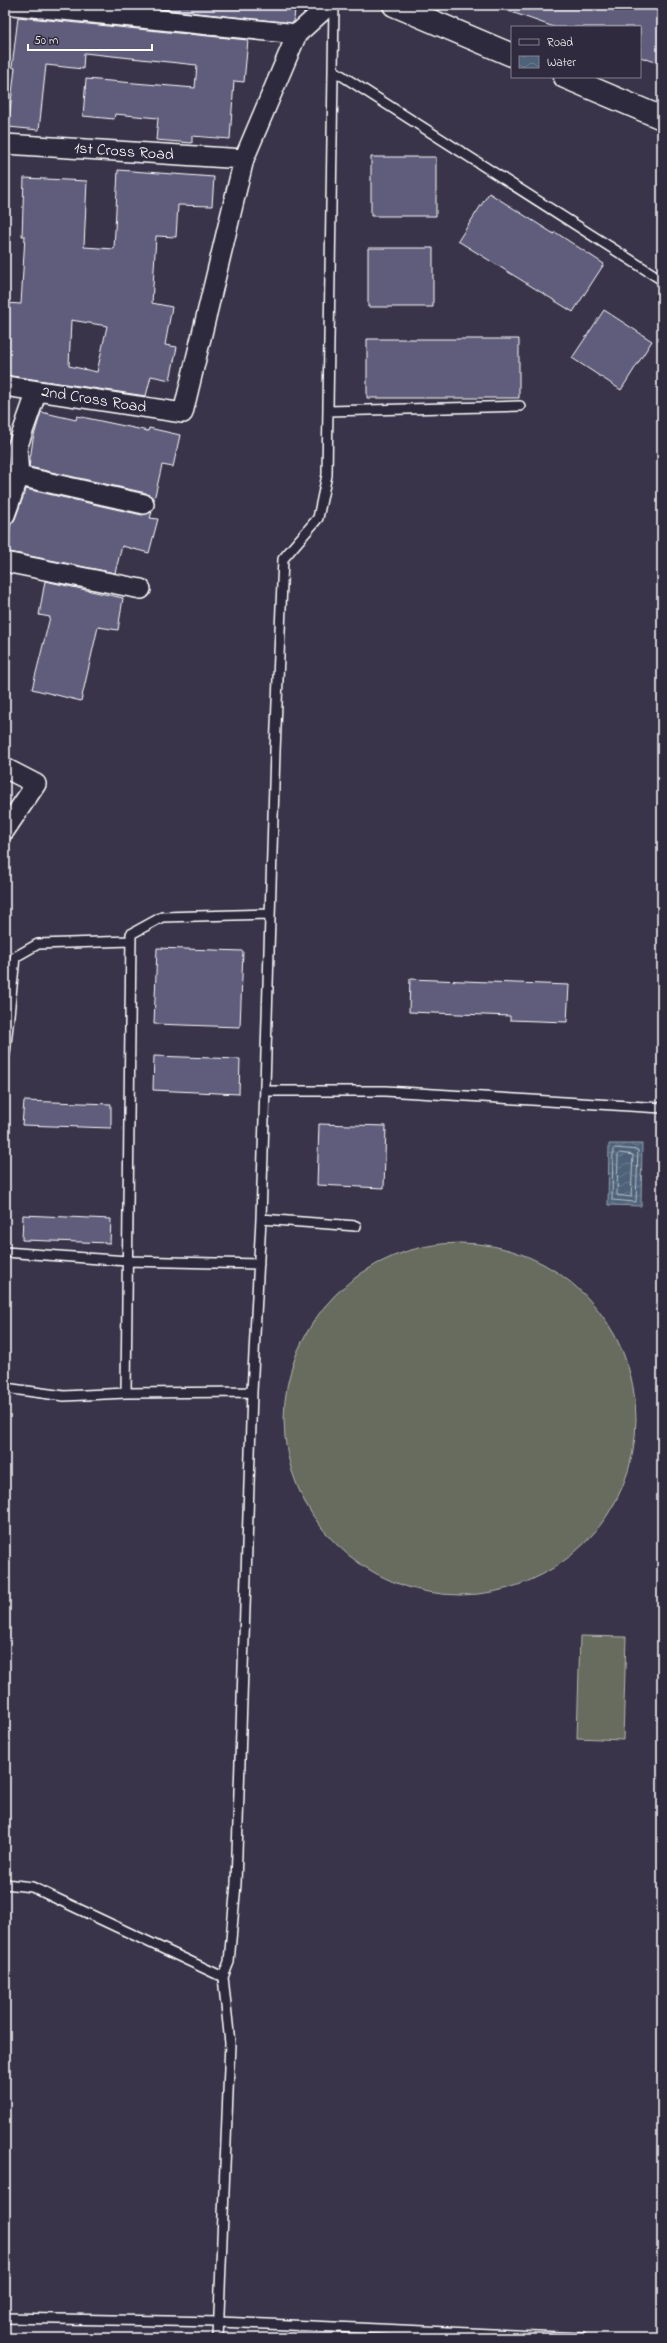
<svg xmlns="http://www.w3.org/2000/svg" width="667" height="2343" viewBox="0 0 667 2343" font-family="'Indie Flower',sans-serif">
	<defs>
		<pattern id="water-waves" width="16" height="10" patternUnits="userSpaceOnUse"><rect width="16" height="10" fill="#4e6279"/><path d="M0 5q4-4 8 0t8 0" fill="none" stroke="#697a8d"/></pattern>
	</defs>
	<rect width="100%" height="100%" fill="#393449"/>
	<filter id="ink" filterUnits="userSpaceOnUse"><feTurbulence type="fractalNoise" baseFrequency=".025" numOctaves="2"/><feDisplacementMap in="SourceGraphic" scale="8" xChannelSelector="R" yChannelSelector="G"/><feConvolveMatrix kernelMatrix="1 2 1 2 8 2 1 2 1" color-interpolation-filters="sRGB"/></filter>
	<g filter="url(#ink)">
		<!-- garden -->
		<path fill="#676c5f" stroke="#b3b6af" d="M284 1419a176 176 0 1 1 352 0a176 176 0 1 1-352 0Z
			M580,1636L626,1637L623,1740L577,1738Z"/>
		<!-- water -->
		<path fill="url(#water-waves)" stroke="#95a1af" d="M609,1144H642L641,1206L608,1205Z"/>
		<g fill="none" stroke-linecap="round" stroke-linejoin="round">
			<!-- shore -->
			<path stroke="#b8c0c9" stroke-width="1" d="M615,1148L638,1150L636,1202L612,1200L613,1150Z
				M620,1153L633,1155L631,1197L617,1195L618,1155Z"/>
		</g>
		<!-- building -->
		<path fill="#605d7b" stroke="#fff" fill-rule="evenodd" d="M121,5L295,7L294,22L293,23Z
			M497,5H662V64L640,57V27H554L497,7Z
			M18,17L248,40L244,82L234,81L230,139L192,136V143L156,140L158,118L115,114L114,119L83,116L86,79L195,88L197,65L84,53L83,69L46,65L39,130L8,127L15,68L12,67Z
			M371,157H436V216H371Z
			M118,170L214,177L212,206L178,205L176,237L156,236L152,303L172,307L165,345L177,347L170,380L151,376L146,396L5,375V303L21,304L25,236H22L24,178L87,181L84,247L114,249ZM71,320L107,326L97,372L69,366Z
			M489,193L554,234L555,232L604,264L573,312L458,241Z
			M368,248H433V307H368Z
			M604,310L652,341L621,390L572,358Z
			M367,339H519V398H367Z
			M41,412L76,420L77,416L148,431L149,428L180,435L173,467L162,465L154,500L146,493L29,467L33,439Z
			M26,489L142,515L152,512L150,518L158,519L149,553L122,546L115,573L5,551L11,524L15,519Z
			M45,581L123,598L118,630L98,627L81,701L32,689L50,617L39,615Z
			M157,948L243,951L240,1027L154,1024Z
			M410,979L569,985L567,1022L510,1020V1016L409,1012Z
			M154,1056L240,1059L239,1094L153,1090Z
			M24,1101L111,1104V1128L22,1125Z
			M319,1124L386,1126L384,1188L317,1185Z
			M23,1215L111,1219L110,1243L22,1240Z"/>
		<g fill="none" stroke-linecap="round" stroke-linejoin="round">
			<!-- lane casing -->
			<g stroke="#fff" stroke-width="12">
				<path id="lane" d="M333,70L662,280
					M328,411L520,406
					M5,1054L15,957L38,944L131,941
					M265,1091H385L662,1108
					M261,1219L356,1226
					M5,1252L127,1261L259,1264
					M5,1388L64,1396L126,1393L252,1392L236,1884L229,1962L223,1977L230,2043L218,2338
					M252,1392L261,1219L275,751L283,559L318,518L327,475L334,5
					M126,1393L131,934L162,917L270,914
					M5,1884L32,1887L223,1977
					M5,2318L219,2322L582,2338"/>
			</g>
			<!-- street casing -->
			<g stroke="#fff" stroke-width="22">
				<path id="street" d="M13,5L297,34
					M5,144L244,159
					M5,386L183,413L244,159L297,34L329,5
					M19,476L144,504
					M5,515L19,476L17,448L37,391
					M5,562L141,589
					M5,768L36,784L5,830"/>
			</g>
			<!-- secondary casing -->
			<g stroke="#fff" stroke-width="25">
				<path id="secondary" d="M394,5L512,55
					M565,77L662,118"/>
			</g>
			<!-- lane -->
			<use href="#lane" stroke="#2f2a3d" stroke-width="9"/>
			<!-- street -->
			<use href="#street" stroke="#2f2a3d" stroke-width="19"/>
			<!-- secondary -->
			<use href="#secondary" stroke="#2f2a3d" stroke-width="22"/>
		</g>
	</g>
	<g text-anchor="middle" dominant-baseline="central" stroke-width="3" stroke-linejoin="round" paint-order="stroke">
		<!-- street labels -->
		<g font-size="16" fill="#fff" stroke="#2f2a3d">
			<text transform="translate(124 152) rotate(4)">1st Cross Road</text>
			<text transform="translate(94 400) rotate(9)">2nd Cross Road</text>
		</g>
	</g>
	<!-- margin -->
	<rect width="667" height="2343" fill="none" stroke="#2f2a3d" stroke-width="20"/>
	<rect x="10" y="10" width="647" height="2323" fill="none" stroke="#fff" stroke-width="1.5" filter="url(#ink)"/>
	<!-- legend -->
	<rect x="511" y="26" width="130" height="52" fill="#2f2a3d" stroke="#827f8b"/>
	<rect x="519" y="39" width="20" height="6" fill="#2f2a3d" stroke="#827f8b"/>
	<text x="547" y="46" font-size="12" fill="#ffffff">Road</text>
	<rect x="519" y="56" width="20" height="12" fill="url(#water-waves)" stroke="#827f8b"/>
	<text x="547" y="66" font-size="12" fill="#ffffff">Water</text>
	<!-- scale -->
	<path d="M28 44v6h124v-6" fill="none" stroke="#ffffff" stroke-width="2"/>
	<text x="34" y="44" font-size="12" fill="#ffffff" stroke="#2f2a3d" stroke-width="3" paint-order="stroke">50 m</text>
</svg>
